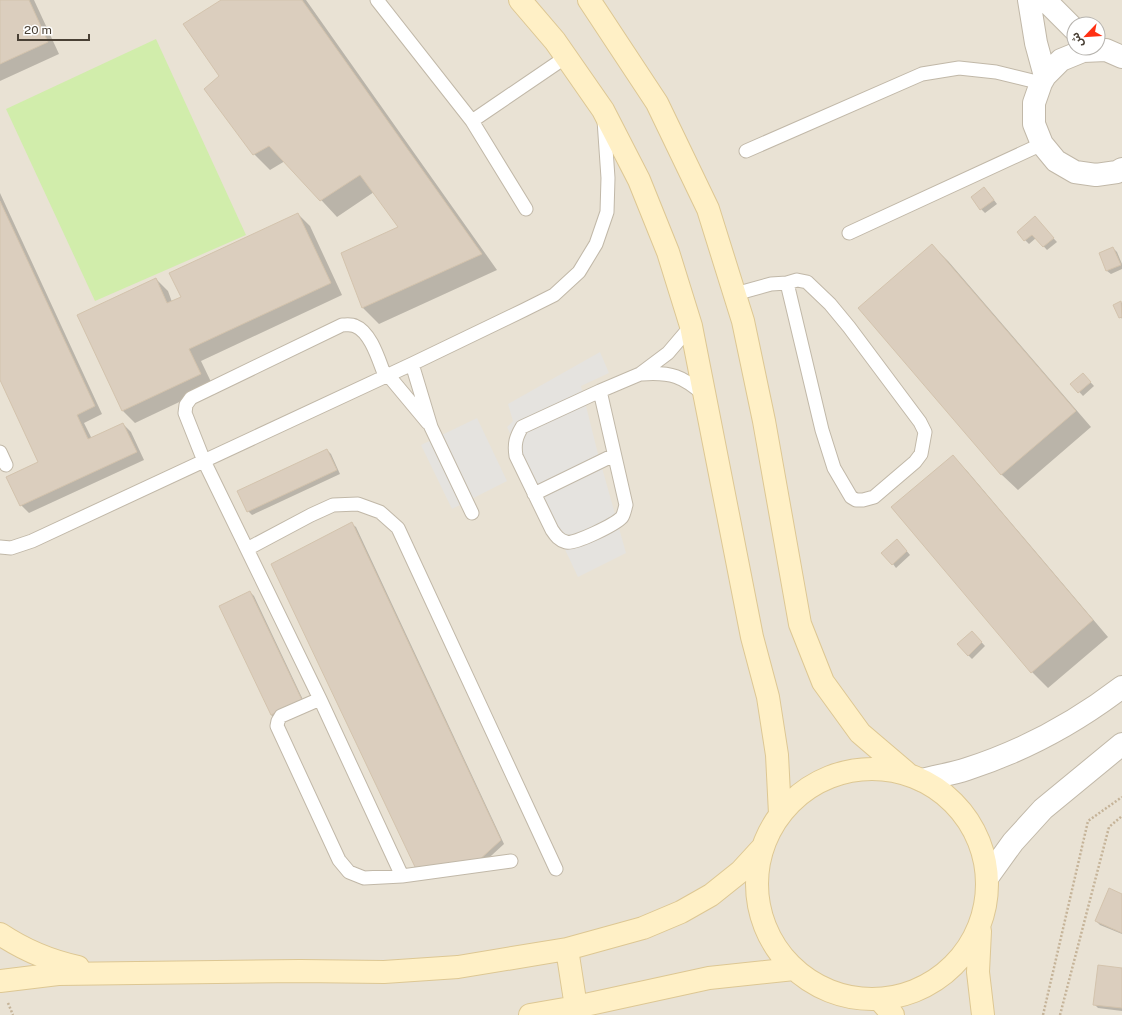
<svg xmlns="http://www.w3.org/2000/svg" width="1122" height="1015" viewBox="0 0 1122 1015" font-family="'Public Sans','Noto Sans Arabic',sans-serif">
	<rect width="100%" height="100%" fill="#f5f0e6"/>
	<!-- residential -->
	<path fill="#e9e2d4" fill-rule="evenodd" d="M0,0H1122V1015H0ZM1074,24H1098V48H1074Z"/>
	<!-- green -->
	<path fill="#d1edab" d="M156,39L246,235L95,301L6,109Z"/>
	<!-- parking -->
	<path fill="#e5e3df" d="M600,352L609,373L581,386L597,450L626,553L578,577L507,427L513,421L508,404Z
		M477,418L507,481L452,509L421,445Z"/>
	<!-- shadow -->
	<path fill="#0003" d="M0,0H34L59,54L0,81Z
		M222,0H306L497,270L379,324L363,308L342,254L400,227L374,192L337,217L285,161L270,170L254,154L220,76Z
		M988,192L997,204L985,213L981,209Z
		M0,193L102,414L84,423L92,439L123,424L131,432L144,460L29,513L21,505L39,463L0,378Z
		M298,214L310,226L342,295L201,361L213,386L135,423L123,411L78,316L156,279L168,291L172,302L182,297Z
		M1038,222L1057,242L1047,250L1036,238L1029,244L1025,240Z
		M932,245L948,261L1091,427L1018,490L1002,475L860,308Z
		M1113,248L1117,252L1122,264V269L1111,274L1107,271L1100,254Z
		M1121,302L1122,303V319L1115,305Z
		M1083,374L1094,386L1083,396L1072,384Z
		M327,450L331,454L340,474L252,515L248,511Z
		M953,456L968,472L1108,637L1048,688L1032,672L892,508Z
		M352,524L356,527L504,844L480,866Z
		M901,544L910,555L896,568L893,564Z
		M250,592L254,596L305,704L275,718L271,715Z
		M972,632L985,646L972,659L968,655Z
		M1122,895V934L1100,925L1096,921Z
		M1122,969V1011L1098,1008L1094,1004Z"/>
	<!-- building -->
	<path fill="#dbcebe" stroke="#d3c3ad" d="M0,0H29L48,42L0,64Z
		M221,0H302L482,254L362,308L341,253L398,227L360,175L320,201L269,146L253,155L204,89L219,76L183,24Z
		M984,187L994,200L980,210L971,197Z
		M0,201L95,406L77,415L88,439L123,423L137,452L20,506L6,477L38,462L0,380Z
		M298,213L331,283L189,349L201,374L122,411L77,315L156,278L167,303L181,297L169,273Z
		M1035,216L1054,238L1043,247L1032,235L1024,241L1017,232Z
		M932,244L1076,411L1001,475L858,308Z
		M1113,247L1121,265L1106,271L1099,253Z
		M1121,301L1122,317L1119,318L1113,305Z
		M1083,373L1091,382L1078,393L1070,384Z
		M327,449L337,470L247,512L237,491Z
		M953,455L1093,620L1031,673L891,507Z
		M352,522L501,840L477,862L416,869L271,564Z
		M897,539L907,551L892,565L881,553Z
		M250,591L302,700L271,715L219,606Z
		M972,631L982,642L968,656L957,644Z
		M1109,888L1122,894V933L1095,921Z
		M1098,965L1122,968V1008L1093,1005Z"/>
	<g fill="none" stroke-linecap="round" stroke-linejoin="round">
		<!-- lane casing -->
		<g stroke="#c1b8a8" stroke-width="15">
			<path id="lane" d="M377,0L472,121L526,209
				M472,121L566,57
				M746,151L922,74L959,68L996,72L1041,83
				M849,233L1042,144
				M735,294L771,284L787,283L797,280L807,282L830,304L849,327L920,422L925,432L921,454L915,462L874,497L863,500H856L851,497L834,468L822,430L787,283
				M412,364L431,427L472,513
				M642,374C671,372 683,376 704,395
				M388,375L428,423
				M385,376C379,361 371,332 355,326C351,324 346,325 342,325L191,398L186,405L185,413L204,461L320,699L402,876
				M600,391L626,505C625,508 624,514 622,517C616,524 574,545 566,542C559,540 556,536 552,530L516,456C514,444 516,437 522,427L600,391L640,374L668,353L691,326
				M0,452L6,465
				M534,494L614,455
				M0,547L11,548L32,541L412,364L524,310L554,295L579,272L596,244L607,212L608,178L604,120
				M247,549L311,515L333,505L358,504L380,512L398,528L556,869
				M320,699L281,716L278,721L277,726L339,860L349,872L364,878L402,876L511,861"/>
		</g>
		<!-- street casing -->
		<g stroke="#c1b8a8" stroke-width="24">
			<path id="street" d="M1029,0L1036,43L1045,76
				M1045,0L1074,29
				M1122,57L1106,50L1083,51L1061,60L1045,76L1041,83L1034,103V124L1042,144L1056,161L1075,172L1096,175L1117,172L1122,169
				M922,780C937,776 952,774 967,769C1023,751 1075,723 1122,687
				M987,878L1013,842L1043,809L1122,744"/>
		</g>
		<!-- secondary casing -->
		<g stroke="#ddc793" stroke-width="24">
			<path id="secondary" d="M520,0L555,41L603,110L639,180L668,252L691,326L752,637L768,697L777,755L780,814
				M589,0L657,103L708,209L743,321L764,421L800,624L823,682L860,733L908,774
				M757 884a115 115 0 1 1 230 0a115 115 0 1 1-230 0Z
				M980,931L978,972L983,1015
				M0,934C24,950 50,961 78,967
				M567,949L576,1007
				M0,981L58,974L300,971L384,972L458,967L567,949L643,928L681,912L711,895L741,871L763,847
				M879,999L893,1015
				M530,1015L576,1007L709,978L794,969"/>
		</g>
		<!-- path -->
		<path stroke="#c5b398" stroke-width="2.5" stroke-dasharray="2 2" stroke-linecap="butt" d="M8,1003L13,1015
			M1043,1015L1088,821L1122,797
			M1060,1015L1109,827L1122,816"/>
		<!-- lane -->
		<use href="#lane" stroke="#fff" stroke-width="13"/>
		<!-- street -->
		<use href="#street" stroke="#fff" stroke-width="22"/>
		<!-- secondary -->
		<use href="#secondary" stroke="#fff0c6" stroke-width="22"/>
	</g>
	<!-- north arrow -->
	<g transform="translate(1086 36) rotate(245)"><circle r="19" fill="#ffffff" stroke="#b6b3ae"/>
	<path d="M0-3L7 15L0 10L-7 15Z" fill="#ff3013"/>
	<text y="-6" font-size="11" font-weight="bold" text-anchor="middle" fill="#494035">ش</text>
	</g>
	<!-- scale -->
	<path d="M18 34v6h71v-6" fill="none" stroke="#494035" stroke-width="2"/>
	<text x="24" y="34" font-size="12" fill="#494035" stroke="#ffffff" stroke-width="3" paint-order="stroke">20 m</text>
</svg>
